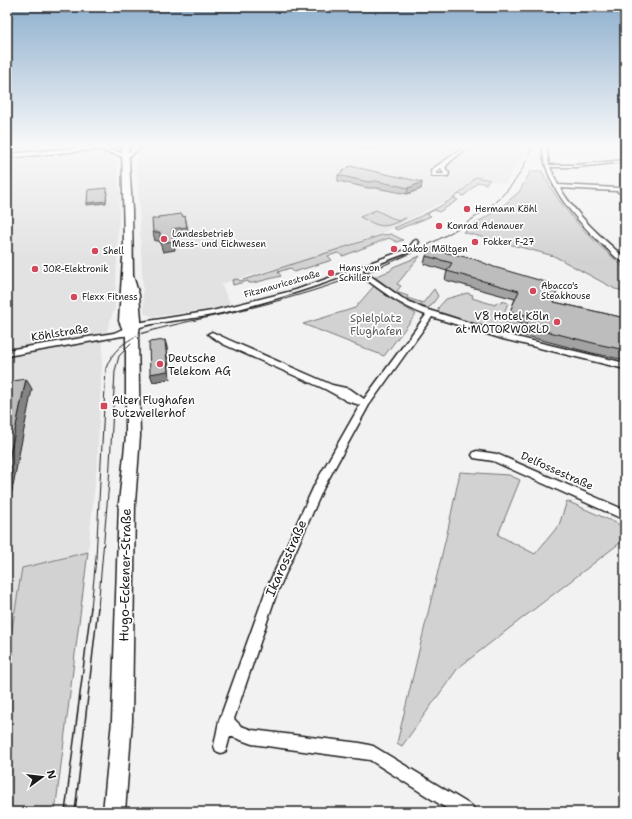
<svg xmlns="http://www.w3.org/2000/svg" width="632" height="819" viewBox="0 0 632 819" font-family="'Shantell Sans',sans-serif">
	<rect width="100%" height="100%" fill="#f2f2f2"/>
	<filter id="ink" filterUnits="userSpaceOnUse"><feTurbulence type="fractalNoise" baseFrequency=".025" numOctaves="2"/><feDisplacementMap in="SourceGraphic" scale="8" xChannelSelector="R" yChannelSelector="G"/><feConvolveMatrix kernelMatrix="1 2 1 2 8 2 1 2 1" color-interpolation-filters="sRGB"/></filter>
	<g filter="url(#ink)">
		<!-- built -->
		<path fill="#e2e2e2" d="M7,145H87L7,152Z
			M136,145H526L524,155L519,160L506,184L474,177L467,187L447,200L383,233L321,255L221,284L230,303L225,307L154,317L144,314Z
			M97,152H109L115,156L120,191L115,307L103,342L97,464L88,552L22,568L7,659V160Z"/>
		<!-- green -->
		<path fill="#d2d2d2" stroke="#777" d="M531,171H542C561,211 592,240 625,268V291L615,289L554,256L463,232L500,208L519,192Z
			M475,177L490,180L486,184L478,182L464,196L459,194L454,198L458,200L439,212L434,210L427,214L431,216C419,222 409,224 397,230L394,228C419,217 459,201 475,177Z
			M376,210L398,221L406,218C383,229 382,228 360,217Z
			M391,234L403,240L397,242L389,238L343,256L338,253L328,256L332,260L294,272L290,268L278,272L281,276L253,283H249L248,281L233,285L232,280L238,279L240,281L382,235Z
			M420,256L397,284L401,286L396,292L408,296L407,298L423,303L434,289L438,296L431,306L427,308L403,298L376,278V276L390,271L393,267Z
			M374,286L391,299L416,314L384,356L303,324L355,308Z
			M467,293L473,295L472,298L495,305L497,302L501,303L502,301L508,303L502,318L526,325L524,328L506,323L503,330L498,331L439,312L438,308L446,299Z
			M460,472L509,475L520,480L498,535L535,554L559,525L567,501L625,527V539L458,668L402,746L397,743L448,529Z
			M88,552L55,812H7V659L22,568Z"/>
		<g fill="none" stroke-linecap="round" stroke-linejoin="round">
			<!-- minor casing -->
			<g stroke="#1c1c1c" stroke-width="3">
				<path id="minor" d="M465,145H469C462,154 450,159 445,168L449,173L448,176H432L431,170L459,151ZM441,168L444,174H436V171Z
					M542,145H546L549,165H576L625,160V162L576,167H550L558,185L618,188L625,192V196L617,191L560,188C576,215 601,237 625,258V263C617,260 610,251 603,245C574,218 545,186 542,145Z
					M416,240L419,242L412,251L362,270L402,298L422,308L508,335L625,363V369L503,339L432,317L369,405L323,489L276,595L234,719L241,726L252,730L360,743L373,746L472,806L474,812H452L370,760L252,744L230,736L226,751L221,753L216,751L214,746L219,721L266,590L315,484L360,405L347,401L325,389L223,344L208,334L212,332L229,340L332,385L350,389L364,399L426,315C400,306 378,288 356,272C309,289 261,305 212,315C183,321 152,320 125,333V336H122L7,356V350L114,333L136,323L212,311L296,290L408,249L414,241Z
					M477,451L497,454L625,510V520L493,461L474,458L472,455L474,452Z"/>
			</g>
			<!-- tertiary casing -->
			<g stroke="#1c1c1c" stroke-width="3">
				<path id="tertiary" d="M110,145H133L107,149L126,154L135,147L150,145L139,149L127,158L103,151L102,149L7,158V154Z"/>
			</g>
			<!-- secondary casing -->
			<g stroke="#1c1c1c" stroke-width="3">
				<path id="secondary" d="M122,145H128L132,210L133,276L139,295L141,320L138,337L140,436L135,503L132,721L125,812H103L112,721L119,503L126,436V337L119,321L124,243Z"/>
			</g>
			<!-- minor -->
			<use href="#minor" fill="#fff" fill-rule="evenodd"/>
			<!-- tertiary -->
			<use href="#tertiary" fill="#fff" fill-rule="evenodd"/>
			<!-- secondary -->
			<use href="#secondary" fill="#fff" fill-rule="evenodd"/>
			<!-- tram-far1 -->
			<path stroke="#1c1c1c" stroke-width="1" d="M91,608L96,558L106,368C112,351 124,342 140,334C179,322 219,316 258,306C325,289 390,267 450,233C487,211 520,189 532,145
				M98,608L109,482L115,371L119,356L131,344"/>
			<!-- tram -->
			<path stroke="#1c1c1c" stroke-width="1.5" d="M65,812L91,607
				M75,812L98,607"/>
		</g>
		<!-- wall -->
		<path fill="#a3a3a3" stroke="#1c1c1c" d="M354,145H383L367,150Z
			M338,175L422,182L421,189L407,194L376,188H368L338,181Z
			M441,249L440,251L547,287L554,302L625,318V360L592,353L522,335L526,325L507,320L515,299L445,280L447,271L424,264L426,256Z"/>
		<!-- shaded-wall -->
		<path fill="#848484" stroke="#1c1c1c" d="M368,145H383L367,150Z
			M422,182L421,189L407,194L408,188Z
			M107,188V190L106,203L87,205V203Z
			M185,216L189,236L174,238L175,250L163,252L160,243L172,229Z
			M153,232H160L162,241H155Z
			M165,340L167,347L170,379L153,382L150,374Z
			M26,379L32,389L7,516V468Z"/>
		<!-- building -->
		<path fill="#bdbdbd" stroke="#1c1c1c" d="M350,166L422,182L408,188L376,181L368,182L338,175Z
			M107,188L106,201L87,203L88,190Z
			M182,214L183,217L185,216L187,227L172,229L173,241L160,243V232H153L152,219H158V217Z
			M433,247L441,249L439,251L474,259L494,267L549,283L547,287L557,290L554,302L625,318V350L597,344L526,326L529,316L510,311L519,291L447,271L452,263L426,256Z
			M165,340L168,371L150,374L149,342Z
			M26,379L7,468V382Z"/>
	</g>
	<!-- sky -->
	<linearGradient id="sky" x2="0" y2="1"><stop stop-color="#8eafce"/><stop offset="0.56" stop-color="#f9f9f9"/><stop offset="1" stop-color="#f9f9f9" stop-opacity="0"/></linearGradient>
	<rect width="632" height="260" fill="url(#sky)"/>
	<!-- markers -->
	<g fill="#d1495b" stroke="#fff" stroke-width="1.5">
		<circle cx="467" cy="209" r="4"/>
		<circle cx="439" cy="226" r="4"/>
		<circle cx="164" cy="239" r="4"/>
		<circle cx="475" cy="242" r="4"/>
		<circle cx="394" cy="249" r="4"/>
		<circle cx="95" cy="251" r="4"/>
		<circle cx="35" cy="269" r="4"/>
		<circle cx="331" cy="273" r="4"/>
		<circle cx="533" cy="291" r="4"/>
		<circle cx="74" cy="297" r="4"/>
		<circle cx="557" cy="322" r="4"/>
		<circle cx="160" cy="364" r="4"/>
		<rect x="100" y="402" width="8" height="8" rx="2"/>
	</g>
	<g text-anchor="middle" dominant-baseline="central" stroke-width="3.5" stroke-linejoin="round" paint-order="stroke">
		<!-- far-poi labels -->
		<g font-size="9" fill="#1c1c1c" stroke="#fff" text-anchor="start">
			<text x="475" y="209">Hermann Köhl</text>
			<text x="447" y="226">Konrad Adenauer</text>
			<text x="172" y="234">Landesbetrieb<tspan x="172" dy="10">Mess- und Eichwesen</tspan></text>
			<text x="483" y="242">Fokker F-27</text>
			<text x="402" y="249">Jakob Möltgen</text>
			<text x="103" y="251">Shell</text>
			<text x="339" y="268">Hans von<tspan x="339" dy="10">Schiller</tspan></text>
			<text x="43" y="269">JOR-Elektronik</text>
			<text x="541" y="286">Abacco's<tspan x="541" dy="10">Steakhouse</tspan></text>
			<text x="82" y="297">Flexx Fitness</text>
		</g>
		<!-- far-street labels -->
		<g font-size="9" fill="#1c1c1c" stroke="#fff">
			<text transform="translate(282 284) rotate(-16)">Fitzmauricestraße</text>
		</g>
		<!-- poi labels -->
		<g font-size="11" fill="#1c1c1c" stroke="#fff" text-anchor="start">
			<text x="549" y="316" text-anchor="end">V8 Hotel Köln<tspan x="549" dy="13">at MOTORWORLD</tspan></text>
			<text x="168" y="358">Deutsche<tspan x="168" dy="13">Telekom AG</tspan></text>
			<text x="112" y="400">Alter Flughafen<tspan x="112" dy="13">Butzweilerhof</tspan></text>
		</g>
		<!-- park labels -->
		<g font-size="11" fill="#5c5c5c" stroke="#fff">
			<text x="376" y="318">Spielplatz<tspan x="376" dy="13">Flughafen</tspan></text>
		</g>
		<!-- street labels -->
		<g font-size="11" fill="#1c1c1c" stroke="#fff">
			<text transform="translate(60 333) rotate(-9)">Köhlstraße</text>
			<text transform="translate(557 471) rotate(24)">Delfossestraße</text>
		</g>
		<!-- near-street labels -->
		<g font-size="13" fill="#1c1c1c" stroke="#fff">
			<text transform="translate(286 558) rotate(-66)">Ikarosstraße</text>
			<text transform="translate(125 575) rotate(-89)">Hugo-Eckener-Straße</text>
		</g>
	</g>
	<!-- margin -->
	<rect width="632" height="819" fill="none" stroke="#fff" stroke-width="24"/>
	<rect x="12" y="12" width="608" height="795" fill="none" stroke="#1c1c1c" stroke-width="1.5" filter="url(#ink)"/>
	<!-- north arrow -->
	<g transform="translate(42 777) rotate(75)" stroke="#ffffff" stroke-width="3" paint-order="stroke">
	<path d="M0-3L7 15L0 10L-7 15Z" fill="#1c1c1c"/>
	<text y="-6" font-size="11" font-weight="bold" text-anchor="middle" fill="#1c1c1c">N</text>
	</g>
</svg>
